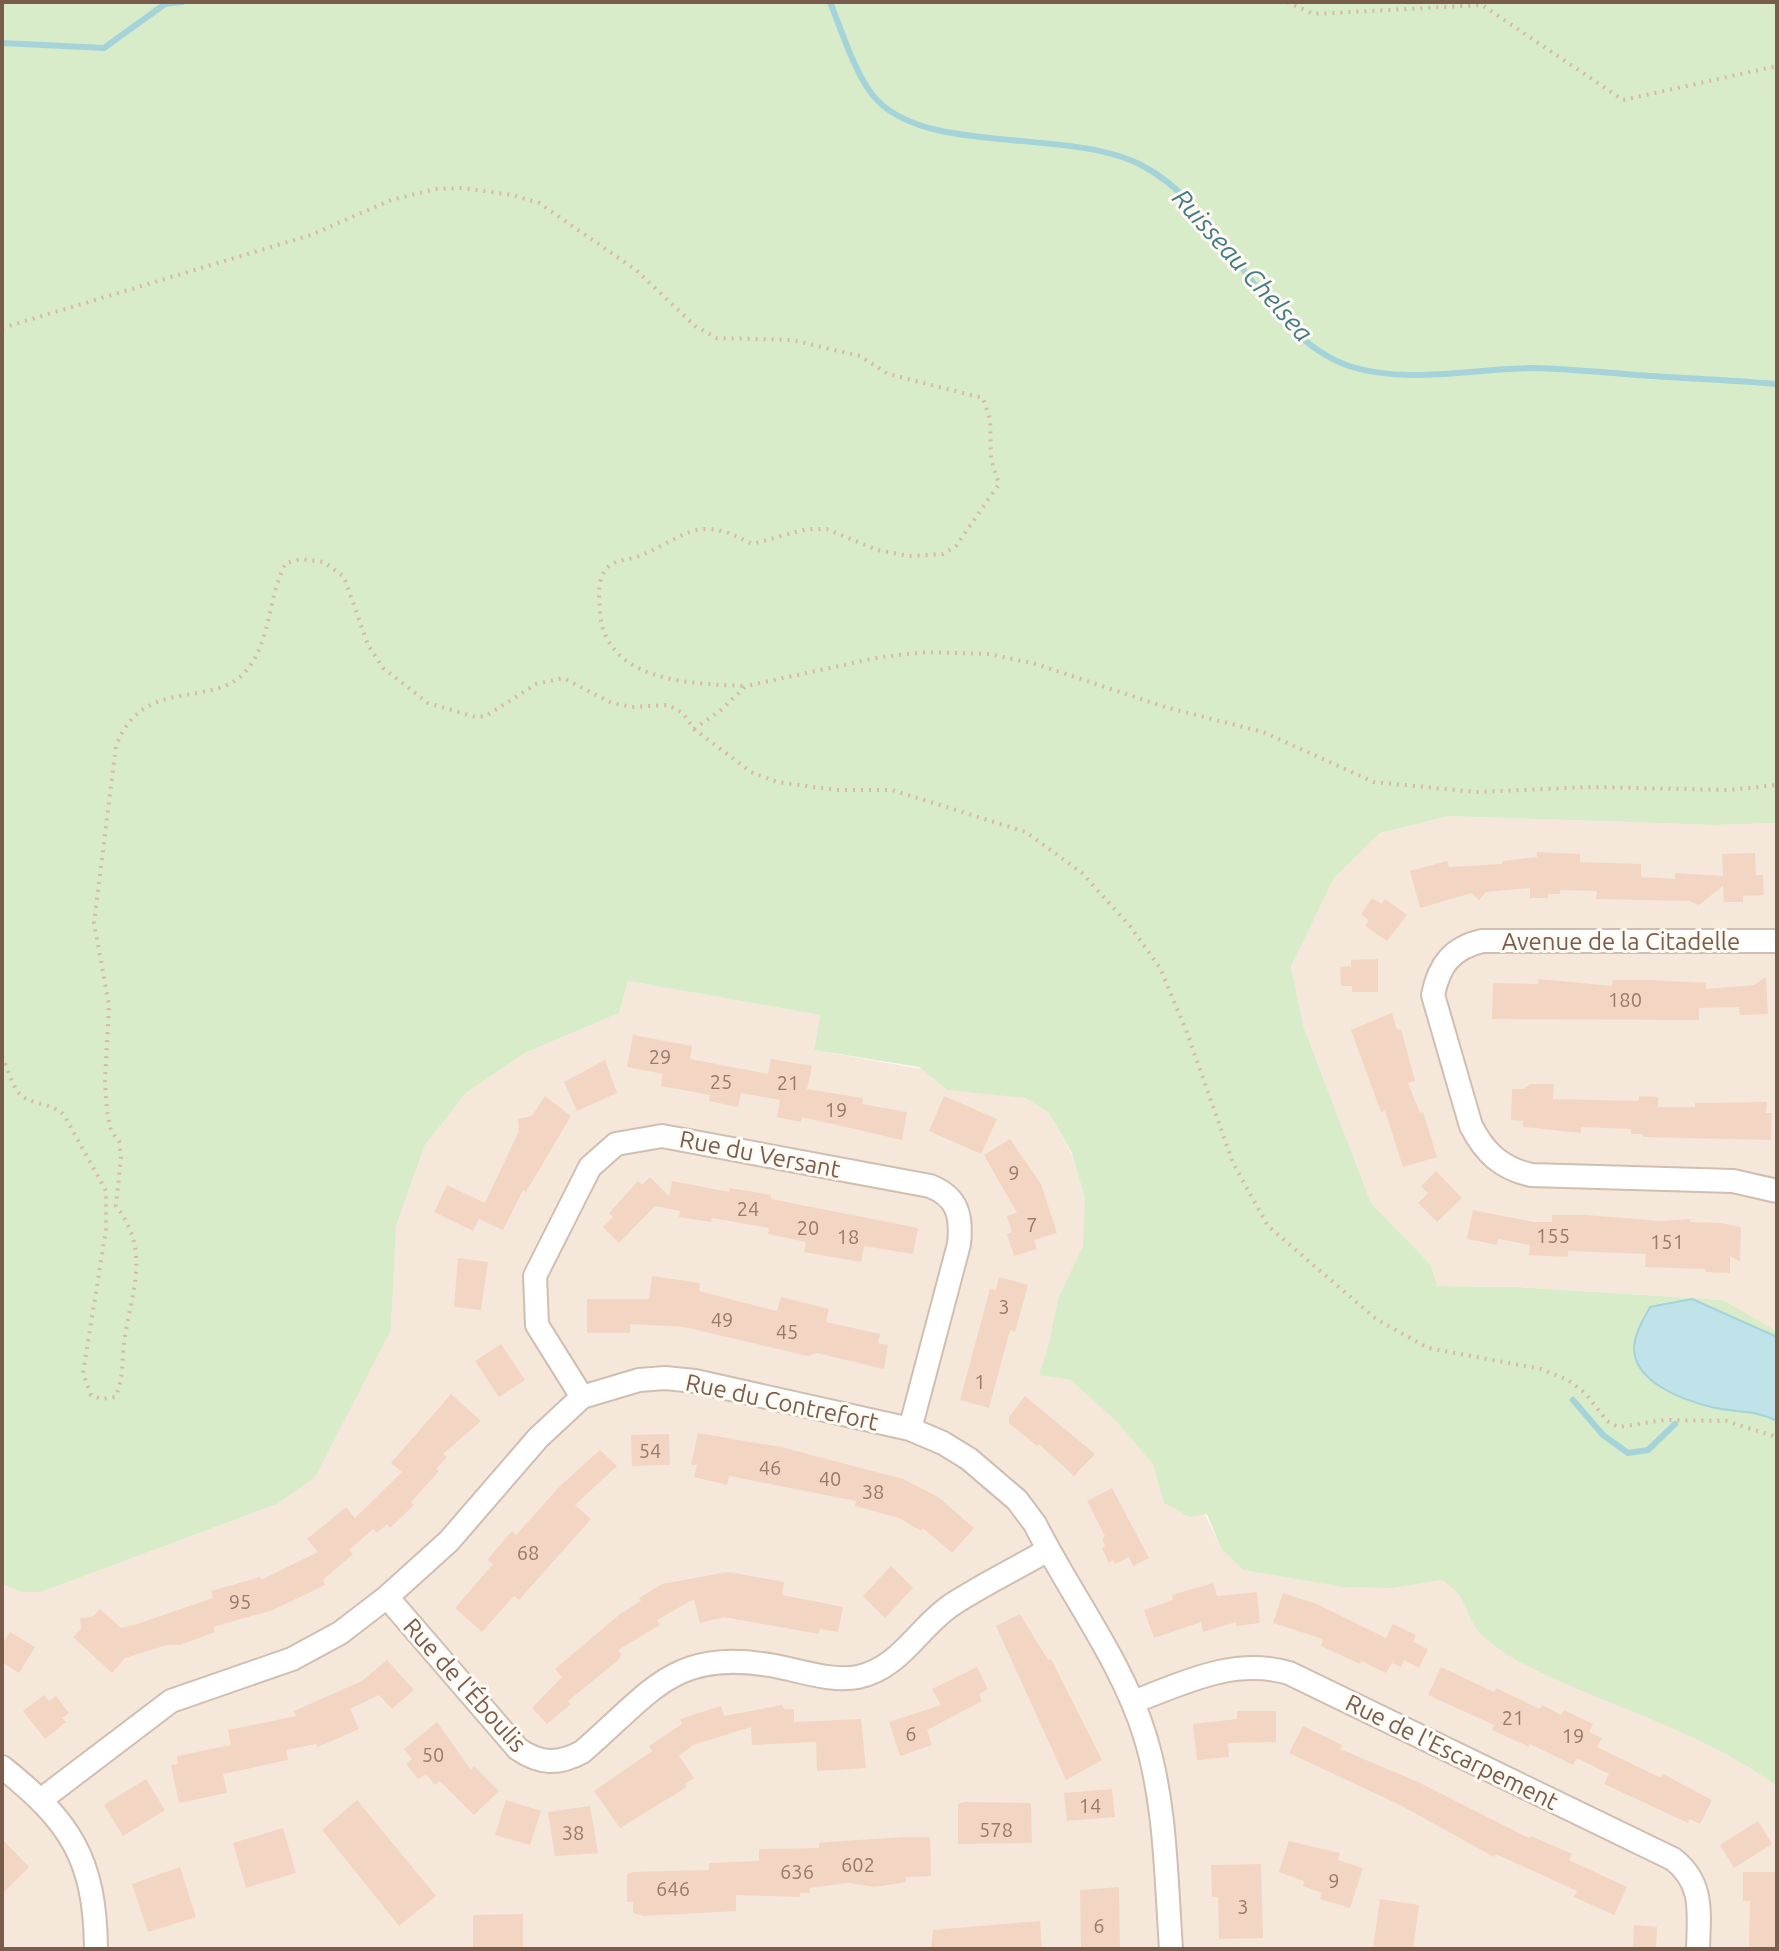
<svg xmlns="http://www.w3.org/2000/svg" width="1779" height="1951" viewBox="0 0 1779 1951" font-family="Ubuntu,sans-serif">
	<rect width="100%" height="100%" fill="#fdf6ec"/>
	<!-- residential -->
	<path fill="#f5e8da" d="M1449,816L1713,825L1777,823V1331L1723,1300L1517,1287L1436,1286L1431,1265L1371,1203L1304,1028L1291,967L1334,878L1380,833Z
		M628,981L820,1015L814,1050L1000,1083L1048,1112L1084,1176L1093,1239L1071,1380L1174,1451L1221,1548L1445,1569L1777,1778V1949H2V1569L41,1592L277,1504L391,1330L396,1226L425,1145L466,1093L525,1053L619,1013Z"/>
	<!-- green -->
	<path fill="#d8ecc9" d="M2,2H1777V823L1713,825L1449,816L1380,833L1334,878L1291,967L1304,1028L1371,1203L1431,1265L1437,1286L1517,1287L1723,1300L1777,1331V1786C1699,1729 1604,1706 1520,1662C1507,1655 1485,1640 1476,1628C1462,1606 1467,1596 1442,1580L1392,1588L1343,1587L1243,1570L1221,1548L1207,1514L1190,1517L1164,1503L1153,1464L1118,1423L1071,1380L1039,1375L1049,1344L1058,1299L1083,1246L1085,1198L1072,1153L1048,1112L1025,1098L947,1090L919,1067L814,1050L820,1015L628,981L619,1013L525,1053L466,1093L425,1145L396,1226L391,1330L315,1477L277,1504L41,1592H21L2,1583Z"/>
	<!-- water -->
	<path fill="#bfe3e8" stroke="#a5d3da" stroke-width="2" d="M1692,1299L1777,1337V1421C1754,1409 1735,1413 1711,1407C1683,1400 1633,1382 1634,1347C1635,1332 1644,1319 1650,1307Z"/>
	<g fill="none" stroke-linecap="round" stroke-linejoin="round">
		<!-- stream -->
		<path stroke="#a5d3da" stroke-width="6" d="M830,2C841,29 857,80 877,100C930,156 1070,127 1143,166C1227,210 1261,336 1349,366C1408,385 1475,368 1535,368C1580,369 1624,375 1668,377C1705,379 1741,381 1777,384
			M2,43L104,48L165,4L182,2
			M1573,1400L1603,1435L1628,1453L1648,1450L1675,1424"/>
	</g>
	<!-- building -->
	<path fill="#f3d5c3" d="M1537,852L1580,854V862L1641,864V877L1675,879V873L1723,876L1722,854L1755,853L1756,875H1763L1764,895L1743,896V902H1724L1723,886L1699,905L1689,901L1596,899L1597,891L1560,890V894H1548V898H1530V888L1486,892L1479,900L1472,893L1420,908L1410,871L1447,861L1449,867L1502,864V861L1537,857Z
		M1372,898L1381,904L1385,899L1407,915L1387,941L1365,926L1369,920L1361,914Z
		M1378,959V992H1352V986H1341L1340,967L1351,966V960Z
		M1766,977L1768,1014L1740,1015L1739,1007L1699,1008V1020L1492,1019L1493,983L1538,984L1539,979L1612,986L1613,980H1651L1706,983V989L1754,985Z
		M1392,1013L1397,1030L1401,1029L1415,1081L1408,1083L1420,1113L1423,1112L1437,1157L1403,1167L1385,1111L1381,1112L1351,1030Z
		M633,1035L692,1046L690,1059L768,1074L771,1059L812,1066L807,1089L863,1098L862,1104L907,1112L902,1140L802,1117L801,1122L777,1117L780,1100L741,1093L738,1107L709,1101L710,1095L661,1086L663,1074L627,1067Z
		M605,1060L617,1093L577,1111L564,1082Z
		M1530,1084H1554L1553,1099L1639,1101V1096L1658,1097V1107H1695V1103L1767,1102L1766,1113H1772L1771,1140L1643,1137V1134H1631V1129L1581,1127V1133L1523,1127V1121L1511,1120L1512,1089H1524Z
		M545,1096L571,1116L526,1192L523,1190L503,1230L479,1219L473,1231L434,1212L447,1185L485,1203L519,1131L518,1119L532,1116Z
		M944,1096L997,1119L981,1154L929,1131Z
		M1010,1139L1041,1184L1057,1233L1034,1240L1037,1249L1014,1256L1007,1234L1012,1232L1007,1216L1017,1213L984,1155Z
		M1436,1171L1462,1198L1437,1222L1418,1203L1428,1193L1421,1186Z
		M650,1177L669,1196L672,1181L729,1192L730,1188L771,1195V1199L918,1228L913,1254L864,1246L861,1262L804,1252L806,1242L768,1234L769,1228L712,1218L711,1222L679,1217L680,1211L655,1206L619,1243L603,1227L613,1217L609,1213L638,1181L642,1185Z
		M1473,1210L1534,1222H1552V1215H1586L1661,1221L1690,1219V1222L1720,1223L1741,1227L1740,1262L1730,1256V1273L1706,1272V1269L1645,1267L1646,1254L1568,1251V1257L1529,1255L1530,1245L1498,1239L1497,1245L1467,1239Z
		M458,1258L488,1262L481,1310L454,1307Z
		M652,1276L700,1283L699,1291L777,1311L781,1297L829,1309L826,1322L880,1334L878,1343L888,1345L884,1369L817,1353L808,1356L684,1327L630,1324V1333H587V1299H649Z
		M999,1277L1028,1285L1015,1332L1010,1330L989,1408L960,1400L990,1289L996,1290Z
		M501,1344L525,1380L499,1397L475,1361Z
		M451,1394L481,1421L443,1454L447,1457L436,1469L439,1471L411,1502L414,1505L390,1528L387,1524L377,1533L373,1529L349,1550L353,1554L323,1580L325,1585L273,1610L213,1627L215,1632L180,1645H167L125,1658L112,1673L73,1637L81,1629L80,1618L92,1617L100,1609L121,1628L137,1624L213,1598L211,1591L260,1577L261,1580L318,1552L307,1539L346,1507L355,1518L402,1472L391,1463Z
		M1025,1396L1095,1454L1074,1476L1039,1444L1037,1446L1009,1423V1417Z
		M698,1433L781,1447L903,1479L938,1497L974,1528L952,1553L923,1528L921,1531L899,1518L855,1506L856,1501L729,1476L727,1485L694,1477L697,1465H691Z
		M669,1434L670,1465L632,1466L631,1435Z
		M600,1450L617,1466L575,1505L591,1519L519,1600L514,1596L482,1632L455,1608L493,1564L487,1560L512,1531L516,1535L560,1486Z
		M1112,1488L1149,1558L1133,1566L1129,1557L1115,1564L1113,1560L1109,1563L1102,1548L1105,1546L1102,1539L1105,1536L1087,1501Z
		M891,1566L913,1588L885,1618L863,1596Z
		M728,1572L784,1582L782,1595L843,1607L838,1632L820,1629L819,1634L724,1617L700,1623L694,1599L657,1620L660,1625L618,1650L622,1655L617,1661L568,1701L571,1704L547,1724L532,1708L562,1677L555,1669L620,1614L641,1601L639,1598L662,1584Z
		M1213,1583L1217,1596L1257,1592L1260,1623L1236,1626V1622L1203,1632L1201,1622L1154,1638L1144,1610L1173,1600L1172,1595Z
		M1283,1593L1317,1604L1386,1638L1393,1624L1416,1635L1413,1642L1428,1649L1419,1668L1404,1660L1401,1667L1392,1663L1386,1673L1361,1661L1360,1664L1321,1646L1323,1639L1273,1623Z
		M1020,1614L1048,1660L1051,1659L1102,1760L1066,1780L996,1626Z
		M10,1632L35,1647L19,1673L2,1662V1645Z
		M387,1660L414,1690L392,1709L379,1695L350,1709L359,1729L318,1747L316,1744L286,1750L288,1760L223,1774L227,1793L179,1803L171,1765L178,1764L177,1756L231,1745L228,1730L296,1716L294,1711L362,1681Z
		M977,1667L988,1689L979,1694L982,1701L927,1730L932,1745L900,1756L889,1722L941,1705L932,1689Z
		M1441,1667L1494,1692L1496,1688L1540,1709L1542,1705L1561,1715L1564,1710L1593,1724L1589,1732L1602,1738L1597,1747L1661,1778L1663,1774L1712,1800L1700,1824L1689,1819L1688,1823L1604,1784L1609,1774L1577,1758L1573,1765L1530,1744L1529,1747L1492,1730L1494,1725L1428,1695Z
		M44,1695L49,1701L56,1696L69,1713L62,1718L66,1722L45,1739L23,1711Z
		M782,1705L784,1709H794V1722L861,1719L866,1768L817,1771L816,1742L752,1745L751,1727L693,1745L679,1756L694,1778L685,1784L687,1787L620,1828L594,1791L652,1751L649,1746L682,1724L680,1719L721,1706L724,1716Z
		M1237,1711H1276V1742L1228,1743L1229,1757L1197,1760L1193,1724L1237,1719Z
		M437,1722L471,1770L474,1766L499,1791L474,1815L440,1781L435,1785L426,1774L418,1779L406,1764L412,1759L404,1749Z
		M1303,1726L1342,1745L1340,1749L1418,1782L1529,1838L1531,1836L1572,1854L1569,1860L1627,1887L1614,1915L1574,1897L1577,1891L1496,1854L1494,1857L1400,1805L1289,1753Z
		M146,1779L165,1810L123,1836L104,1805Z
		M1112,1789L1115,1817L1067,1821L1064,1793Z
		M357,1800L436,1896L399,1926L322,1830Z
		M506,1800L541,1811L530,1845L495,1835Z
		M965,1802L1031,1803L1032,1843L958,1844V1804Z
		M590,1806L598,1853L555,1856L548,1812Z
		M1758,1821L1772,1844L1734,1868L1720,1845Z
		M283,1828L296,1873L246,1888L233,1843Z
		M905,1837H930L931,1876L906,1877V1882L875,1887L848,1883L810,1888V1893H800V1897L736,1895V1911L644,1916L633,1913V1902H627V1874L634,1872L709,1870V1863L759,1861V1849L819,1848V1843L826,1842Z
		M2,1839L29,1867L2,1894Z
		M1289,1841L1340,1853L1338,1860L1363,1868L1350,1908L1320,1899L1322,1893L1303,1886L1304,1881L1279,1872Z
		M1261,1864L1263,1938L1219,1939L1218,1897H1212L1211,1865Z
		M180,1867L196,1917L148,1932L132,1884Z
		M1743,1872H1777V1947H1749L1750,1901H1743Z
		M1119,1887L1120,1949H1081L1080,1890Z
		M1380,1899L1419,1905L1413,1949H1373Z
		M523,1914V1949H473V1915Z
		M1040,1921L1042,1949H931L933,1930Z
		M1634,1925L1657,1927L1656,1949H1633Z"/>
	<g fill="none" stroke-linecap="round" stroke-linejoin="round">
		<!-- street casing -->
		<g stroke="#d1beb0" stroke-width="26">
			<path id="street" d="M1777,941H1482C1452,948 1439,965 1433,995L1471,1126C1485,1153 1501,1168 1531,1175L1733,1181L1777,1191
				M582,1397L537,1325L535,1276L590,1167L616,1144L662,1136L930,1186C958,1197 962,1216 959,1244L910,1429
				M387,1597L518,1749C540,1764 558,1765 582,1752C653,1691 673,1648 775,1666C801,1671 832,1682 858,1677C901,1668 919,1626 953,1604C984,1584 1017,1568 1048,1550
				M1133,1702C1184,1683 1233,1657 1289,1673L1673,1859C1704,1883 1699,1912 1698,1949
				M2,1767C71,1822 95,1859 96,1949
				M42,1799L171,1701L292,1659L340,1633L387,1597L449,1541L538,1438L582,1397L639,1380L665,1378L695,1381L910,1429L943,1443L969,1459L1017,1500L1035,1524C1070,1594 1122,1661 1145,1736C1166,1804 1166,1878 1171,1949"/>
		</g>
		<!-- path -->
		<path stroke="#d9b8a5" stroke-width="4" stroke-dasharray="2 6" stroke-linecap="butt" d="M1287,2L1314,14L1482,5L1623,100L1777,66
			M2,328L311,235L391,200L435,189L462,188L512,195L539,203L636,270L695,326L717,338L792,340L860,356L888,374L983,398L990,419L991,459L999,484L956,546L943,554L909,556L877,550L827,529H807L752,544C737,536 723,529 706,529C685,528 657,552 633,558C623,560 613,561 606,569C597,581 599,597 600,611C604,682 691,684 746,686
			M694,729L721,710L746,686L881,657L926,652L989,654L1036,664L1165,707L1263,732L1374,782L1476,792L1591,787L1728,790L1777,785
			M2,1056C7,1067 11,1082 18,1092C27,1105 51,1102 64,1115L106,1191V1230L83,1373L91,1395L102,1399L115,1397C125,1378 121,1357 125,1336C133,1287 150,1250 116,1206L121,1157L119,1141L111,1131L107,1111L105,1081L109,1005L94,923L116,746C142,675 213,709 245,672C272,642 267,597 286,563L301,559L324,562L344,577L368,645L383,668L428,703L475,717L486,716L536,684L563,678L612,703L632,707L668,705L683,713L694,729L751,772L777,782L836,790H892L1026,832L1082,873L1130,926L1160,968L1186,1030L1233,1163L1268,1226L1376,1319L1428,1348L1541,1369L1568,1380L1585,1393L1607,1421L1618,1427L1664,1420L1726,1421L1777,1437"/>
		<!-- street -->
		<use href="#street" stroke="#fff" stroke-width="22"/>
	</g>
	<g text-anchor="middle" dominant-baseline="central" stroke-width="6" stroke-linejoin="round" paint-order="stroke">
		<!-- number labels -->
		<g font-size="20" fill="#987a6a">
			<text x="1625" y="999">180</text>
			<text x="660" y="1056">29</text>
			<text x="721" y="1081">25</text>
			<text x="788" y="1082">21</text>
			<text x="836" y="1109">19</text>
			<text x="1014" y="1172">9</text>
			<text x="748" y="1208">24</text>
			<text x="1032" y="1224">7</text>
			<text x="808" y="1227">20</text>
			<text x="1553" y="1235">155</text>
			<text x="848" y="1236">18</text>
			<text x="1667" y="1241">151</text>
			<text x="1004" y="1306">3</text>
			<text x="722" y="1319">49</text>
			<text x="787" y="1331">45</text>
			<text x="980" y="1381">1</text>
			<text x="650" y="1450">54</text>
			<text x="770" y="1467">46</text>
			<text x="830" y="1478">40</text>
			<text x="873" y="1491">38</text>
			<text x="528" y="1552">68</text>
			<text x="240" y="1601">95</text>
			<text x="1513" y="1717">21</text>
			<text x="911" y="1733">6</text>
			<text x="1573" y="1735">19</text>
			<text x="433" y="1754">50</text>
			<text x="1090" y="1805">14</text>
			<text x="996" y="1829">578</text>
			<text x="573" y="1832">38</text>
			<text x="858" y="1864">602</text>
			<text x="797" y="1871">636</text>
			<text x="1334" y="1880">9</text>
			<text x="673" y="1888">646</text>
			<text x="1243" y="1906">3</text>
			<text x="1099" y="1925">6</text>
		</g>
		<!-- street labels -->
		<g font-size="24" fill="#7a5c4d" stroke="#fffaf3">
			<text x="1621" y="941">Avenue de la Citadelle</text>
			<text transform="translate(760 1154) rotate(11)">Rue du Versant</text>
			<text transform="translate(782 1402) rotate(12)">Rue du Contrefort</text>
			<text transform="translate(465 1685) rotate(48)">Rue de l'Éboulis</text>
			<text transform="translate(1452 1752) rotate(26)">Rue de l'Escarpement</text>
		</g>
		<!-- water labels -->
		<g font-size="26" font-style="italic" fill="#437c86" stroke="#fffaf3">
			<text transform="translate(1243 265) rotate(48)">Ruisseau Chelsea</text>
		</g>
	</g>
	<!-- border -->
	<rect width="1779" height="1951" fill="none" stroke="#7a5c4d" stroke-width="8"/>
</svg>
